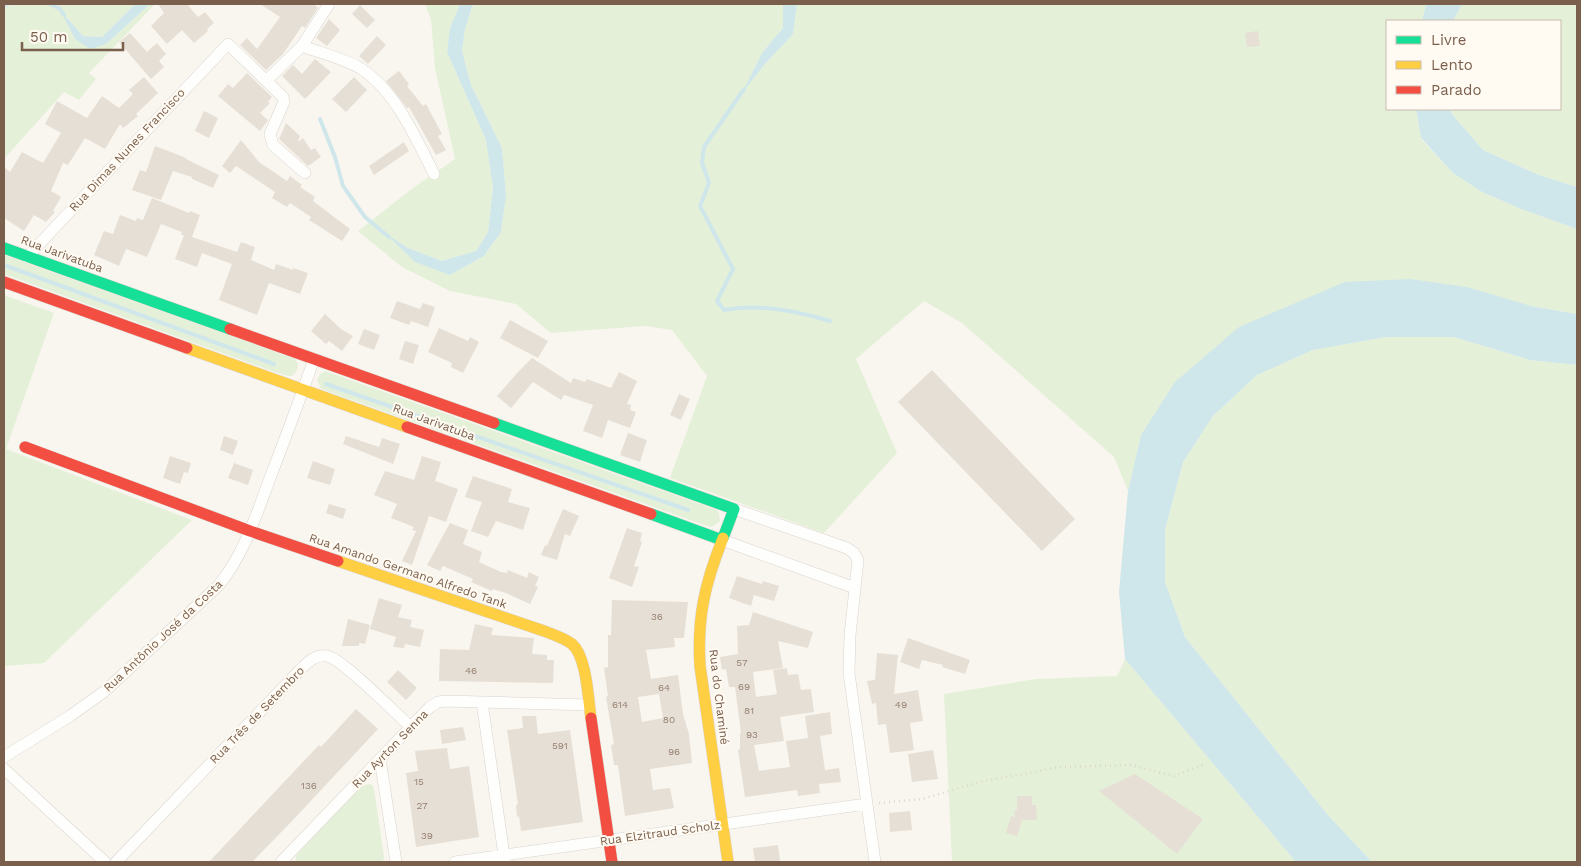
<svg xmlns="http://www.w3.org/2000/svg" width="1581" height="866" viewBox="0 0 1581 866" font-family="'Work Sans',sans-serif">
	<rect width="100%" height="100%" fill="#f9f6ef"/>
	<!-- green -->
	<path fill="#e5f0d9" d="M4,4H135L102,37L83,36L62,12L75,39L106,44L150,4H155L89,73L96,79L79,100L64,92L4,159Z
		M425,4H460L450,28L447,52L486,140L493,188L488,232L476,251L442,261L408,248L388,236L450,275L484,256L501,232L506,195L502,148L471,85L462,51L465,29L472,7L475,4H783V28L762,53L744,90L765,64L793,34L797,4H1426L1422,21H1387V109H1416L1421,139L1453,173L1482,192L1521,209L1577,229V314L1531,306L1410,279L1141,435L1128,491L1114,457L962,323L924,301L856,359L897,453L824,533L670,478L707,376L672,330L645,326L551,333L516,304L450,291L402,267L358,231L413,188L455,159L435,68L431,19Z
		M1462,4H1577V187L1539,175L1483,150L1452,114L1450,109H1560V21H1453Z
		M4,255L295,359C300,365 298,371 292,376H288L272,371L4,274Z
		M4,295L54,313L6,449L192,520L44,663L4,666Z
		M1386,337H1454L1530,360L1577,365V862H1372L1327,814L1185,637L1165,582V530L1183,462L1213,416L1257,375L1313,350Z
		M325,371L717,510L719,513L720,521L714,526L710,527L321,389L317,380L320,374Z
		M1125,659L1296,862H952L944,694L1036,679L1117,676Z
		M368,784L372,785L374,789L384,857L383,862H295L297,854L360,787Z"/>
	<!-- water -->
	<path fill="#cfe7ea" d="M135,4H150L106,44L90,49L75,39L60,10L83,36L102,37Z
		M460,4H475L472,7L465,29L462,51L471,85L502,148L506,195L501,232L484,256L450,275L415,262L386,234L408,248L442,261L476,251L488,232L493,188L486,140L447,52L450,28Z
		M783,4H797L793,34L765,64L742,93L762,53L783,28Z
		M1426,4H1462L1453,21H1422Z
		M1416,109H1450L1452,114L1483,150L1539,175L1577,187V229L1521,209L1482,192L1453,173L1421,138Z
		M1410,279L1467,287L1531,306L1577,314V365L1530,360L1454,337H1386L1313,350L1257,375L1213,416L1183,462L1165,530V582L1185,637L1327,814L1372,862H1296L1125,659L1119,592L1128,491L1141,435L1175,382L1239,327L1345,282Z"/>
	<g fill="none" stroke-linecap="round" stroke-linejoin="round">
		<!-- stream -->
		<path stroke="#cfe7ea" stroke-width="4" d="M50,4L60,9L64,15
			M4,6L8,4
			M744,89L704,147L702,163L709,183L700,206L733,269L717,301L724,310C759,303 797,311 830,321
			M320,119L335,157L343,186L365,217L389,237
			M4,265L274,364
			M326,384L688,510"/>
	</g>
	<!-- building -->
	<path fill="#e6dfd6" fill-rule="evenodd" d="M158,4H187L198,17L205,12L214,23L207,29L208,31L194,43L182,30L167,44L151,26L164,13Z
		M260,4H314L318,8L305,28L302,26L283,54L266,70L240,45L247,38L257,49L280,17Z
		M360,5L375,20L367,28L352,14Z
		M329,19L340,30L327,46L316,38Z
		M1258,31L1260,46L1247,47L1245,33Z
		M130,33L147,52L157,43L166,54L159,61L164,67L151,79L119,42Z
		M377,36L386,45L368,64L359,56Z
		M315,59L331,72L305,99L282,76L293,65L302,74Z
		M399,71L409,84L407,86L423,106L426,104L442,134L438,136L446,150L436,155L409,107L407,108L386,81Z
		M247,73L272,97L268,102L270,103L260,113L268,120L260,131L218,96L228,84L233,88Z
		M144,77L158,93L136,114L138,116L123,128L120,124L105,149L85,138L68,165L63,163L51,191L61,197L53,211L55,212L46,222L34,215L24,231L4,218V167L10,172L22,152L43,163L61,133L45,124L57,101L87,118L102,96L119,108L133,94L129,90Z
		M354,77L367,90L346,112L332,99Z
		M204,111L218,118L209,138L195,131Z
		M286,123L300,136L298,142L303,138L311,150L315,148L321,157L308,166L279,139Z
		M241,140L259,162L287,181L290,176L302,185L300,187L315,197L313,201L350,229L342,241L309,220L311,217L290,203L287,207L272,198L275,192L236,166L230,173L222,166Z
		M404,142L409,151L374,175L369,166Z
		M155,146L184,157L188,160L219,175L213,188L192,179V177L173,171L161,200L132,190L140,170L146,172Z
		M152,198L189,213L190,211L200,215L192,237L237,252L241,242L255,247L251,260L274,270L276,264L293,270V268L308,273L300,294L269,283L257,315L219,300L232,264L202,253L197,267L175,259L184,235H181L182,232L161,224L147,257L126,249L119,266L94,255L104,231L113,234L120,215L136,221L137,218L143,220Z
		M397,301L420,309L423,303L435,307L428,327L411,321L409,325L390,318Z
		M325,314L341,329L353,336L342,351L329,341L326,344L311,331Z
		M510,320L548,341L538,358L500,338Z
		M439,328L468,341L470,337L479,342L463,373L451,367L452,363L428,352Z
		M364,329L380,335L374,350L358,344Z
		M405,341L419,345L413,364L399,359Z
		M532,358L571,383L573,378L585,382L587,379L611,388L619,372L637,381L627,404L631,405L630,410L636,412L630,428L608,420L602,438L583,431L593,405L564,395L561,400L533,382L511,408L497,396L518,372Z
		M932,370L1075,519L1042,551L898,402Z
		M679,394L690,399L681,420L670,415Z
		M628,433L647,440L640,462L620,455Z
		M224,436L238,441L233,455L220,450Z
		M346,436L379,447L382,438L400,444L393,464L343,444Z
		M170,456L191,463L188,473L184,472L180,484L163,478Z
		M422,456L441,462L435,481L458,489L446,522L429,516L412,565L402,561L416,531L412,530L414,527L391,518L397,504L374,495L385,471L414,480Z
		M313,461L335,469L330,485L307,478Z
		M234,463L253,470L248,485L228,478Z
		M473,476L512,489L508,502L530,508L523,530L496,521L488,537L471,531L482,502L465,497Z
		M329,504L346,509L343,519L326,513Z
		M563,509L579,516L570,536L565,534L557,560L541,555L545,545L547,546Z
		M450,523L468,530L463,544L482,552L479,562L501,572L507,573L508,570L527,578L529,572L539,577L535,586L538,587L530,604L506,593L493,589L492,591L471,582L473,579L443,566L440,571L427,565Z
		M627,528L642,533L640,541L642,542L634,566L639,567L632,587L609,578Z
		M737,576L762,584L763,581L779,586L774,601L754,595L751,606L729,598Z
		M379,598L402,605L398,617L412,620L410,627L424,630L420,647L405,644L404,648L393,647L396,637L370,629Z
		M612,600L688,602L684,638H674L675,647L646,650L651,679L678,675L683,714L689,734L692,763L650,769L653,790L670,788L674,808L625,816L618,765H614L611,745L614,744L606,697L608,696L604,668L608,667V635H611ZM659,694L663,718L642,722L638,697Z
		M753,612L813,632L808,648L778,641L783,668L753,672L756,697L777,694L773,670L787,668L788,675L798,674L801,690L811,689L814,712L780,717L784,741L754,745L759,771L790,767L786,741L808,738L805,716L830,712L832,734L820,736L825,770L839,768L841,782L819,784L820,793L798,796L797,790L745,797L738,750L740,749V733H741L735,687H729L726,669L722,670L720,657L738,654L737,626L749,625Z
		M348,619L370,625L365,644L359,643V646H342Z
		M475,624L493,628L491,635L534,638L532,654L547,655V660H554L553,683L439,681L440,649L469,650Z
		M908,638L970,660L965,674L942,667L943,665L922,660L919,669L900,662Z
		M877,653L898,655L894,694L918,690L923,721L910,723L914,750L890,753L886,724L878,725L876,703L872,704L867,681L875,680Z
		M398,670L417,688L406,700L387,682Z
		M356,709L378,729L293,820L252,862H209L284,782L319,745L321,747Z
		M522,716H536L538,734L570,730L583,822L521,831L519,816L517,817L516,805L518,804L507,730L523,728Z
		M463,727L466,740L442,744L440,730Z
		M447,748L450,769L469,766L479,837L416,847L406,773L418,771L415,751Z
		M933,750L938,779L912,782L908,754Z
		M1135,774L1203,819L1177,854L1099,791Z
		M1017,796H1032V805H1036L1037,820H1022L1017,836L1006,833L1011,816L1015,817L1014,811L1017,810Z
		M910,811L912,830L890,832L889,813Z
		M778,845L780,862H755L753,848Z"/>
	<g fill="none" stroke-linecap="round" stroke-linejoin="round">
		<!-- street casing -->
		<g stroke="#d9d3cd" stroke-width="12">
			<path id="street" d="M302,46L329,4
				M267,80L302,46C321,53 342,58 360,68C395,90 416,138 434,174
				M27,257L228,44L283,97L284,102L270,134L273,145L305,173
				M734,509L847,548L854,553L858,560L850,635L849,673L875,862
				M722,540L855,588
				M482,702L505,862
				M4,757L70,716L105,691L219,585C244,554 256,516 270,478C285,439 300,399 314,359
				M380,759L396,862
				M4,769L105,862
				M116,862L300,670C307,663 315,654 327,656C343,659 396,714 411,727
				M281,862L430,707L438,702L446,701L588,705
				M455,862L866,804"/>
		</g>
		<!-- fast casing -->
		<g stroke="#d9d2ca" stroke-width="12">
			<path id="fast" d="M4,248L230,329
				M494,423L734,509L723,538
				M651,514L722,540"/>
		</g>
		<!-- slow casing -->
		<g stroke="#d9d2ca" stroke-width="12">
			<path id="slow" d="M187,348L407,427
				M723,538C705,583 697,617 700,666L728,862
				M338,561L544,631C554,635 564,638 572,644C587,657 588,699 591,718"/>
		</g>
		<!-- jam casing -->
		<g stroke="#d9d2ca" stroke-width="12">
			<path id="jam" d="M4,282L187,348
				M230,329L494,423
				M407,427L651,514
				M25,447L250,531L338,561
				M591,718L612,862"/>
		</g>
		<!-- path -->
		<path stroke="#dcd6cf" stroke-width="2.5" stroke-dasharray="1 4" stroke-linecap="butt" d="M879,803L922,799L980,782L1060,767L1131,765L1174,776L1205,764"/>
		<!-- street -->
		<use href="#street" stroke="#fefefd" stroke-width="11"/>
		<!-- fast -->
		<use href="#fast" stroke="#16e098" stroke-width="11"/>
		<!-- slow -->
		<use href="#slow" stroke="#ffcf43" stroke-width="11"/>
		<!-- jam -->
		<use href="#jam" stroke="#f24e42" stroke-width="11"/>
	</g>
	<g text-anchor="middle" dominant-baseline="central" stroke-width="4" stroke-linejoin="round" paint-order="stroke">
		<!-- number labels -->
		<g font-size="10" fill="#978171">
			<text x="657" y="616">36</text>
			<text x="742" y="662">57</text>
			<text x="471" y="670">46</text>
			<text x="744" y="686">69</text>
			<text x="664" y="687">64</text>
			<text x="620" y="704">614</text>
			<text x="901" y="704">49</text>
			<text x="749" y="710">81</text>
			<text x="669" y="719">80</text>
			<text x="752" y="734">93</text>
			<text x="560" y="745">591</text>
			<text x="674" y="751">96</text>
			<text x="419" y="781">15</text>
			<text x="309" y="785">136</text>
			<text x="422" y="805">27</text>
			<text x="427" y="835">39</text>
		</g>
		<!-- street labels -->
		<g font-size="12" fill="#7a5f4c" stroke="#fffaf2">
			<text transform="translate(127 150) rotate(-47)">Rua Dimas Nunes Francisco</text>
			<text transform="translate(62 254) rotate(20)">Rua Jarivatuba</text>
			<text transform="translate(434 422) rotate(20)">Rua Jarivatuba</text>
			<text transform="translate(408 571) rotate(19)">Rua Amando Germano Alfredo Tank</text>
			<text transform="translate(163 636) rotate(-43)">Rua Antônio José da Costa</text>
			<text transform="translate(719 697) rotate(83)">Rua do Chaminé</text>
			<text transform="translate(257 715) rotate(-46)">Rua Três de Setembro</text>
			<text transform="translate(390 749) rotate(-46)">Rua Ayrton Senna</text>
			<text transform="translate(660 833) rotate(-8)">Rua Elzitraud Scholz</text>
		</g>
	</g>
	<!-- border -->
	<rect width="1581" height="866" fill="none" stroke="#7a5f4c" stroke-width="10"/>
	<!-- legend -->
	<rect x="1386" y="20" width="175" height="90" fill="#fffaf2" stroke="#cabcb0"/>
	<rect x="1396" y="36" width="25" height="8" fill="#16e098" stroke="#cabcb0"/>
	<text x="1431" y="45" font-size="15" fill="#7a5f4c">Livre</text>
	<rect x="1396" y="61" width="25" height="8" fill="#ffcf43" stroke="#cabcb0"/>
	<text x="1431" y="70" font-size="15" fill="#7a5f4c">Lento</text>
	<rect x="1396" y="86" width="25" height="8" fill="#f24e42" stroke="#cabcb0"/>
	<text x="1431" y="95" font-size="15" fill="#7a5f4c">Parado</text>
	<!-- scale -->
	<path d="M22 42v8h101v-8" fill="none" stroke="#7a5f4c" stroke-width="2.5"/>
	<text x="30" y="42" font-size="15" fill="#7a5f4c" stroke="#fffaf2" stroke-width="4" paint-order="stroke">50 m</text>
</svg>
